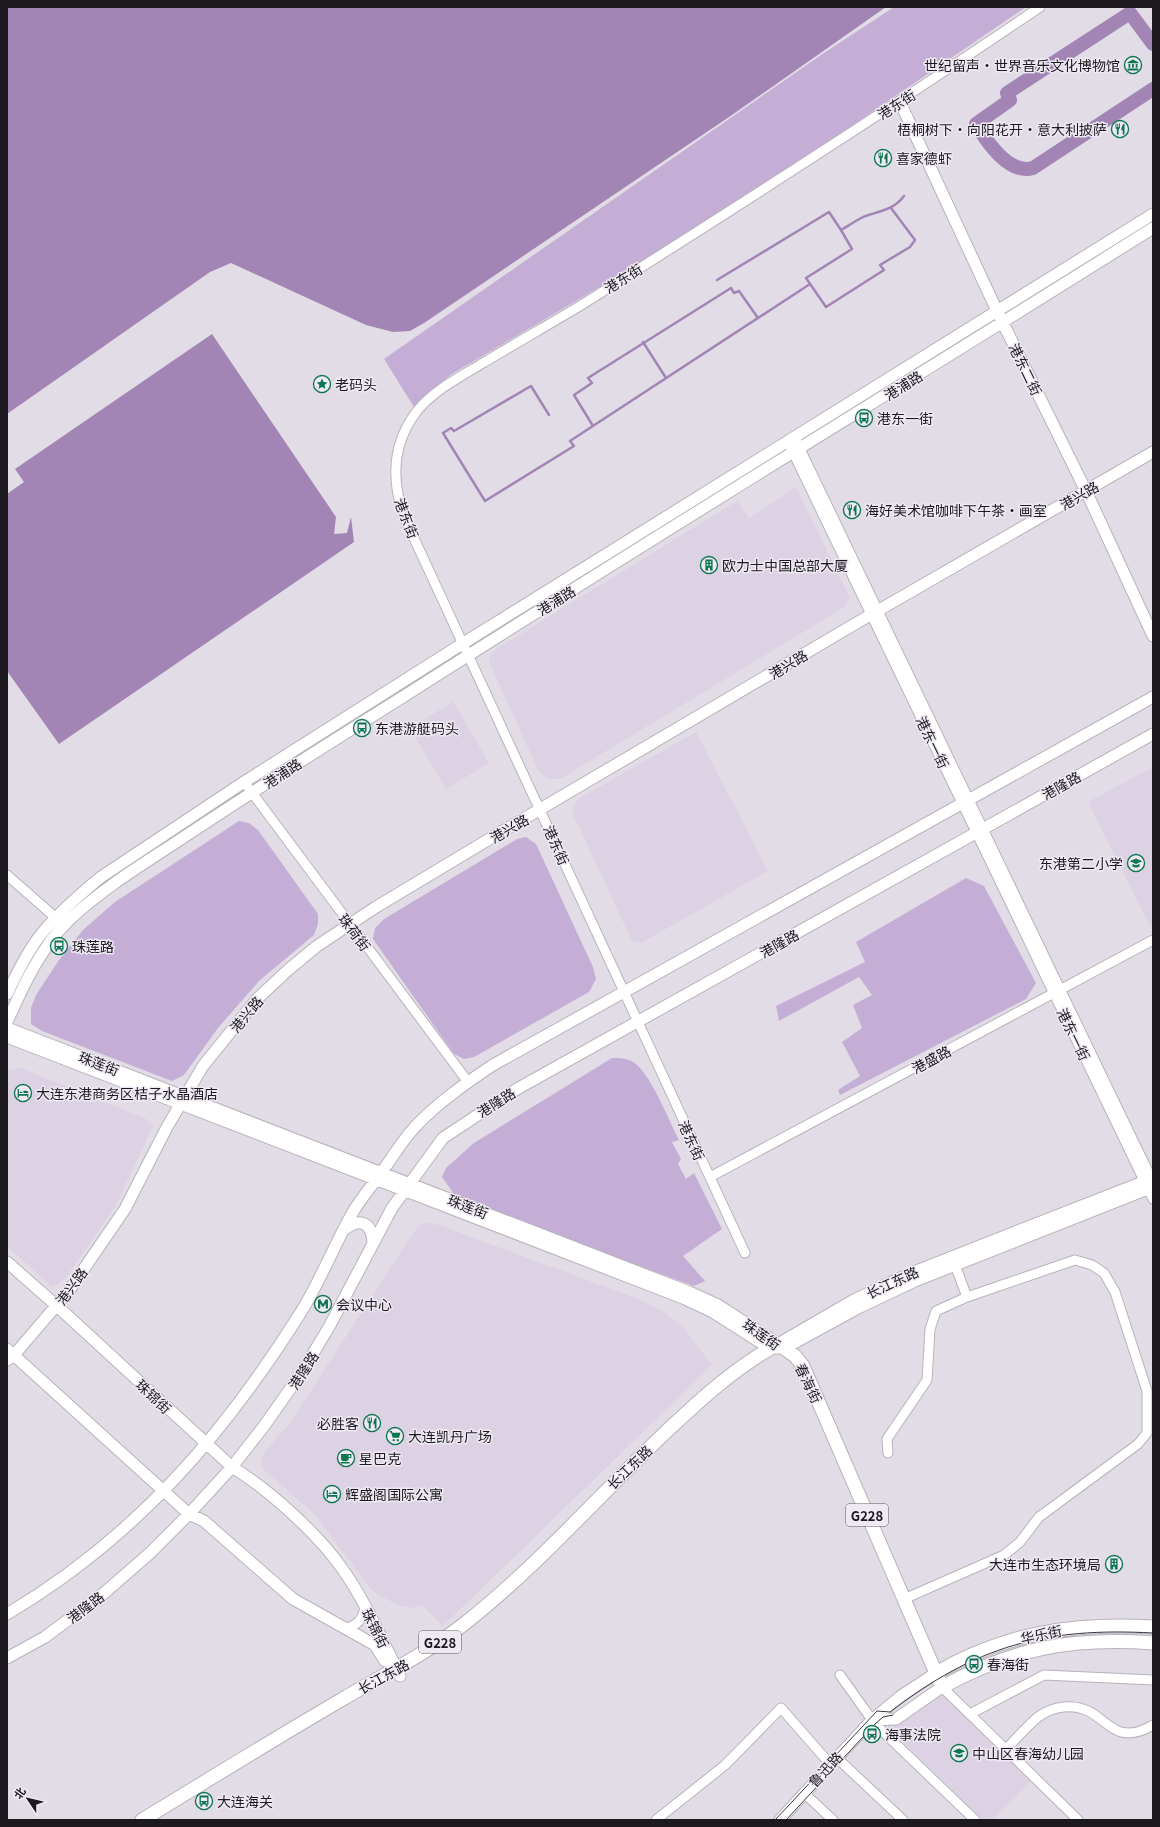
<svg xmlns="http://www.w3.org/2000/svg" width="1160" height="1827" viewBox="0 0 1160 1827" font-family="Georgia,'Noto Sans SC',serif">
	<rect width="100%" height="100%" fill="#e2dce6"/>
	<!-- built -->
	<path fill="#dcd2e4" d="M796,487L850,598L843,608L560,779H548L539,772L489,662L490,655L498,648L737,501L749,518Z
		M453,702L489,763L446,789L410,728Z
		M696,732L768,871L641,943L632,941L572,812L578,799Z
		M1153,767V924L1150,926L1088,802Z
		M21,1068L146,1119L153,1126L116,1205L65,1279L52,1287L7,1246V1071Z
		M425,1222L439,1225L638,1299L664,1312L683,1327L712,1365L443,1626L422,1605L412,1608L401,1606L384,1598L372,1590L314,1514L263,1469L261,1461L266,1450L290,1423L411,1236L418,1227Z
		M940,1690L1032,1781L992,1820H983L887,1726Z"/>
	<!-- green -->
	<path fill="#c5aed6" d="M894,7H1026L816,150L669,246L452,374L423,397L414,407L384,359L821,55Z
		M239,821L249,823L258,830L318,914V924L314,935L259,981L218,1028L184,1075L172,1081L42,1031L31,1024V1008L36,995L59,960L83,930L115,902Z
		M526,837L536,844L593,967L596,979L589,992L474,1057L464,1059L454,1054L373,939L375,928L384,919L517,839Z
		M966,878L984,886L1036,983L1026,999L840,1095L838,1090L860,1076L842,1042L862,1028L853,1005L872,995L859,977L779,1021L776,1006L865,962L856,942Z
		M612,1058C620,1058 629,1058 636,1064C653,1079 668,1119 679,1140L672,1142L681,1159L678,1164L686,1179L694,1173L722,1229L683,1256L705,1281L694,1286L454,1198L452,1191L442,1177L446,1168L474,1143Z"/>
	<!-- water -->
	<path fill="#a285b5" d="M7,7H886L729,117L424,323L410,331L393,332L366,325L231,263L210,272L7,414Z
		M212,334L336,517L334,534L347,533L351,517L354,542L59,744L7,671V494L24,482L15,469Z"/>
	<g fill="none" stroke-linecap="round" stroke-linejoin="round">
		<!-- stream -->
		<path stroke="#a285b5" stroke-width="2.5" d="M841,230L852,249L806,278L826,307L884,270L880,265L910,247L915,240L891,208
			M717,280L829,212L841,230C848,226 855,221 863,217C878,211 893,211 904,196
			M643,342L666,378
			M549,415L531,386L454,431L451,428L443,433L485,501L574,446L570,441L810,284
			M593,426L574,395L592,383L588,378L731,288L734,293L739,291L758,318"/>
		<!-- river -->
		<path stroke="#a285b5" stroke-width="14" d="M1153,44L1130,13L1007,93L1010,100L976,124C987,142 1009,175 1033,168L1153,89"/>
		<!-- minor casing -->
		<g stroke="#b8b2bc" stroke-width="11">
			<path id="minor" d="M244,782L468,1082
				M7,875L56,918
				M710,1177L1153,940
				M1153,1182L800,449L795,438L788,442L1153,1199
				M745,1253L406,521C391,483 391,445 417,411C434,390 460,377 483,363C516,343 550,324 583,304C737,207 890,109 1040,7
				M955,1265L967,1297
				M888,1453L887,1439L927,1380L930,1329L936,1311L967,1297L1075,1260L1092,1265L1104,1273L1115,1292L1147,1391V1433L1138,1444L1050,1509L1039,1517L1020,1542L1004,1555L904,1599
				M345,1629C357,1625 363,1620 365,1607
				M840,1675L875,1724L975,1820
				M942,1687L1078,1820
				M970,1714L1044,1675L1153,1680
				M1006,1749C1016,1739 1027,1726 1038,1717C1053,1706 1074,1703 1090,1712C1101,1718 1109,1728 1121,1732C1132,1735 1143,1731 1153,1725
				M836,1757L903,1820
				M804,1793L833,1820
				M656,1820L725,1765L781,1708L830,1764"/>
		</g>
		<!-- major casing -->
		<g stroke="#b8b2bc" stroke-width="13">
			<path id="major" d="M900,102L997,311L1086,491L1153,636
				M7,994C16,975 26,954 39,937C56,915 79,895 101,877L244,782L462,644L1153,214
				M7,1022C23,986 41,947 69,920C104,887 145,863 184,837C255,790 326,745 398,700C648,540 902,386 1153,228
				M7,1028L687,1291L718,1305L778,1344L854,1300L911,1273L1153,1178
				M7,1037L683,1298L713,1312L769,1348H785L858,1308L915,1281L1153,1187
				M345,1229C361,1217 372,1223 373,1243
				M7,1262L57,1306L232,1467C268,1489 316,1532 341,1567C365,1600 382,1640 400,1676
				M7,1349L189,1514L204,1521L293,1599L375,1645L385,1661
				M7,1360L14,1355L68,1292L125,1209L167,1127L203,1066L257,999L288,970L317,946L376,907L491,838L860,621L1153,452
				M7,1614C135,1538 223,1436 301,1312C321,1280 334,1245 353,1212C361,1198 372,1186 381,1173C392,1158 402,1141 414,1128C437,1103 466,1083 493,1065L1153,697
				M7,1658L45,1637L103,1594L150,1553L189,1514L232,1467L264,1426L300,1375L329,1327L392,1208L443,1138L517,1089L1153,734
				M872,1720L896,1719L942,1687
				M780,1820L872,1720L901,1696L936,1673"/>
		</g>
		<!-- highway casing -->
		<g stroke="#b8b2bc" stroke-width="15">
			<path id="highway" d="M936,1673C1005,1633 1075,1622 1153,1627
				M142,1820C208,1780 274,1739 341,1700C383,1675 426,1654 464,1624C538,1566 600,1494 668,1430C702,1398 736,1367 778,1344L795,1356L803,1366L942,1687C1013,1648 1073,1637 1153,1643"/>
		</g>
		<!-- minor -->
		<use href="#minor" stroke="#fff" stroke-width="9"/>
		<!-- major -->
		<use href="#major" stroke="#fff" stroke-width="11"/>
		<!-- highway -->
		<use href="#highway" stroke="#fff" stroke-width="13"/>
		<!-- tram -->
		<path stroke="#38363b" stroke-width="1" d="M775,1820L877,1711L890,1712C976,1646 1045,1627 1153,1633
			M786,1820L875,1724L883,1717L893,1715"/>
	</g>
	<!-- icons -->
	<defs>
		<g id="museum-ring" transform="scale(0.9)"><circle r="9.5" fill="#efe9f4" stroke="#0b764f" stroke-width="1.5"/><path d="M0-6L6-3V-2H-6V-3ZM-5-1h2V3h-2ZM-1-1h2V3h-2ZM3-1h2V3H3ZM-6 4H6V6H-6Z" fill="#0b764f"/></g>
		<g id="restaurant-ring" transform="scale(0.9)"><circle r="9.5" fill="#efe9f4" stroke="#0b764f" stroke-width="1.5"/><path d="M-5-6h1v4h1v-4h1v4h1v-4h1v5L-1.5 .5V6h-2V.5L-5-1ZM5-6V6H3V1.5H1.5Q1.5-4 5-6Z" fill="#0b764f"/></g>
		<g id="sight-ring" transform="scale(0.9)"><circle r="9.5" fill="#efe9f4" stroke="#0b764f" stroke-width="1.5"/><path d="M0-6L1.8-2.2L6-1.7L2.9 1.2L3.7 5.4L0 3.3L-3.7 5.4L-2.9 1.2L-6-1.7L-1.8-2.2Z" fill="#0b764f"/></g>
		<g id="bus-ring" transform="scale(0.9)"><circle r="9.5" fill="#efe9f4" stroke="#0b764f" stroke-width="1.5"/><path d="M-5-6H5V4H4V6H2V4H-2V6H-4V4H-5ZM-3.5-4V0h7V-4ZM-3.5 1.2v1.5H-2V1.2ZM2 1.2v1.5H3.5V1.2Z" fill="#0b764f"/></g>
		<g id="building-ring" transform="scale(0.9)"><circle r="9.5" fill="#efe9f4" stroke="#0b764f" stroke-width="1.5"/><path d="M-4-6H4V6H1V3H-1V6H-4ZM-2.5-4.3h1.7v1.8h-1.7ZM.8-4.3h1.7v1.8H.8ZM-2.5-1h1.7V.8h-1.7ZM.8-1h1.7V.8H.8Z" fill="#0b764f"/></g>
		<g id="school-ring" transform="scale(0.9)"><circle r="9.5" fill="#efe9f4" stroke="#0b764f" stroke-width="1.5"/><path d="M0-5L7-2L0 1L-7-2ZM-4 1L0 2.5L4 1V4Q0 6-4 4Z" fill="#0b764f"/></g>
		<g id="hotel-ring" transform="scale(0.9)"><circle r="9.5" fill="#efe9f4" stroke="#0b764f" stroke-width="1.5"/><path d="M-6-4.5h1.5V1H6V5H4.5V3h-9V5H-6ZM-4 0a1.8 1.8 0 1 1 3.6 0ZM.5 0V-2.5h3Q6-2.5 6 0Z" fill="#0b764f"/></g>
		<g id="metro-ring" transform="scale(0.9)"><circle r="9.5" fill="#efe9f4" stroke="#0b764f" stroke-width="1.5"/><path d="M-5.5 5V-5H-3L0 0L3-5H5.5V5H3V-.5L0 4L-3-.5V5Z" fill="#0b764f"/></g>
		<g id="supermarket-ring" transform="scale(0.9)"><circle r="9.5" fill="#efe9f4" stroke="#0b764f" stroke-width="1.5"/><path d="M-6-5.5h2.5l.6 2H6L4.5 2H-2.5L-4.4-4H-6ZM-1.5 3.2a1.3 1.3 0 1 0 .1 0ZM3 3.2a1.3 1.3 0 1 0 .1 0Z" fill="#0b764f"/></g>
		<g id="cafe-ring" transform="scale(0.9)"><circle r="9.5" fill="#efe9f4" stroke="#0b764f" stroke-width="1.5"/><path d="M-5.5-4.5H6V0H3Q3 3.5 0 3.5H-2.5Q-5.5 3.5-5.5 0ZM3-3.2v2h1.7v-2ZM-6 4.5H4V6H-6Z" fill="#0b764f"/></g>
	</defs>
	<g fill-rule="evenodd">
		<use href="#museum-ring" x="1133" y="65"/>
		<use href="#restaurant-ring" x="1120" y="129"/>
		<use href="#restaurant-ring" x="883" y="158"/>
		<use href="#sight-ring" x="322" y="384"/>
		<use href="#bus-ring" x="864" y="418"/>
		<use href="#restaurant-ring" x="852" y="510"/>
		<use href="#building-ring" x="709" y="565"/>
		<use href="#bus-ring" x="362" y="728"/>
		<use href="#school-ring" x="1136" y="863"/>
		<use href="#bus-ring" x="59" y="946"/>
		<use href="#hotel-ring" x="23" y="1093"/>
		<use href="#metro-ring" x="323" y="1304"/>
		<use href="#restaurant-ring" x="372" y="1423"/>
		<use href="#supermarket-ring" x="395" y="1436"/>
		<use href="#cafe-ring" x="346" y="1458"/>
		<use href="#hotel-ring" x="332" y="1494"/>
		<use href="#building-ring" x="1114" y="1564"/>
		<use href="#bus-ring" x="974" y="1664"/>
		<use href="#bus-ring" x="872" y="1734"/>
		<use href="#school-ring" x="959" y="1753"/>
		<use href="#bus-ring" x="204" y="1801"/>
	</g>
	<g text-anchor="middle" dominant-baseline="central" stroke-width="3" stroke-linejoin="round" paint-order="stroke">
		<!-- shield labels -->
		<g fill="#efe9f4" stroke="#5b585e" stroke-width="1">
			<rect x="846" y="1504" width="42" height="22" rx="3"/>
			<rect x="419" y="1631" width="42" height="22" rx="3"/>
		</g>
		<g font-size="13" font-weight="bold" fill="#1c1a1e">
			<text x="867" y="1515">G228</text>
			<text x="440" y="1642">G228</text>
		</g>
		<!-- poi labels -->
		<g font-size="14" fill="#1c1a1e" stroke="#efe9f4" text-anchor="start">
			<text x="1120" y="65" text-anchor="end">世纪留声·世界音乐文化博物馆</text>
			<text x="1107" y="129" text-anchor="end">梧桐树下·向阳花开·意大利披萨</text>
			<text x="896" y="158">喜家德虾</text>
			<text x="335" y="384">老码头</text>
			<text x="877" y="418">港东一街</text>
			<text x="865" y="510">海好美术馆咖啡下午茶·画室</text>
			<text x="722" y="565">欧力士中国总部大厦</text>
			<text x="375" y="728">东港游艇码头</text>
			<text x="1123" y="863" text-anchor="end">东港第二小学</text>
			<text x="72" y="946">珠莲路</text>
			<text x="36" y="1093">大连东港商务区桔子水晶酒店</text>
			<text x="336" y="1304">会议中心</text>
			<text x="359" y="1423" text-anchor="end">必胜客</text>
			<text x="408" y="1436">大连凯丹广场</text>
			<text x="359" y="1458">星巴克</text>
			<text x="345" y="1494">辉盛阁国际公寓</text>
			<text x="1101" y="1564" text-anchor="end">大连市生态环境局</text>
			<text x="987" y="1664">春海街</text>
			<text x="885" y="1734">海事法院</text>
			<text x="972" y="1753">中山区春海幼儿园</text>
			<text x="217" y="1801">大连海关</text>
		</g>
		<!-- street labels -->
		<g font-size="14" fill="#1c1a1e" stroke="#efe9f4">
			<text transform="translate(896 104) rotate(-33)">港东街</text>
			<text transform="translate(623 278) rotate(-32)">港东街</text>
			<text transform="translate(1026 369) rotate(64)">港东二街</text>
			<text transform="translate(903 385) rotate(-32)">港浦路</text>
			<text transform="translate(1079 495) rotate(-30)">港兴路</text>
			<text transform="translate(407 518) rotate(69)">港东街</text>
			<text transform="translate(556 600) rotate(-32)">港浦路</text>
			<text transform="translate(788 664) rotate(-31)">港兴路</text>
			<text transform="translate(933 742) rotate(64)">港东一街</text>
			<text transform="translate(282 773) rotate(-33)">港浦路</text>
			<text transform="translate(1061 785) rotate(-29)">港隆路</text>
			<text transform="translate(509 828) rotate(-30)">港兴路</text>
			<text transform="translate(557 845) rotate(66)">港东街</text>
			<text transform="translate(355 932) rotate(53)">珠荷街</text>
			<text transform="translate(779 943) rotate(-29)">港隆路</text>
			<text transform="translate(246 1014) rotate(-50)">港兴路</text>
			<text transform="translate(1074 1034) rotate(64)">港东一街</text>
			<text transform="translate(931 1059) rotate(-28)">港盛路</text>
			<text transform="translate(99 1063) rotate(21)">珠莲街</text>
			<text transform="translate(496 1102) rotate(-32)">港隆路</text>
			<text transform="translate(692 1140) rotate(65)">港东街</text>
			<text transform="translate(468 1206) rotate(21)">珠莲街</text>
			<text transform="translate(892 1282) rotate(-25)">长江东路</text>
			<text transform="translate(71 1286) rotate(-54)">港兴路</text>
			<text transform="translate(762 1334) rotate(35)">珠莲街</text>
			<text transform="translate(303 1370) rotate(-57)">港隆路</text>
			<text transform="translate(809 1383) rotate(64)">春海街</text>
			<text transform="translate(154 1396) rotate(43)">珠锦街</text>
			<text transform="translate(629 1467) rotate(-44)">长江东路</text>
			<text transform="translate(85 1607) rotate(-37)">港隆路</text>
			<text transform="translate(376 1628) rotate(63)">珠锦街</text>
			<text transform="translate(1041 1634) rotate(-12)">华乐街</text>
			<text transform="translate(383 1676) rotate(-29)">长江东路</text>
			<text transform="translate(825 1769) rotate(-47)">鲁迅路</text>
		</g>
	</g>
	<!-- border -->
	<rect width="1160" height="1827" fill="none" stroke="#1c1a1e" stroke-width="16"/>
	<!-- north arrow -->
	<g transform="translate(28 1799) rotate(305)" stroke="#efe9f4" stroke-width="3" paint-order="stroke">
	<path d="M0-3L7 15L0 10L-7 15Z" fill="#1c1a1e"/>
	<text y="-6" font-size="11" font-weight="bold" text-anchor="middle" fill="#1c1a1e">北</text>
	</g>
</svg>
